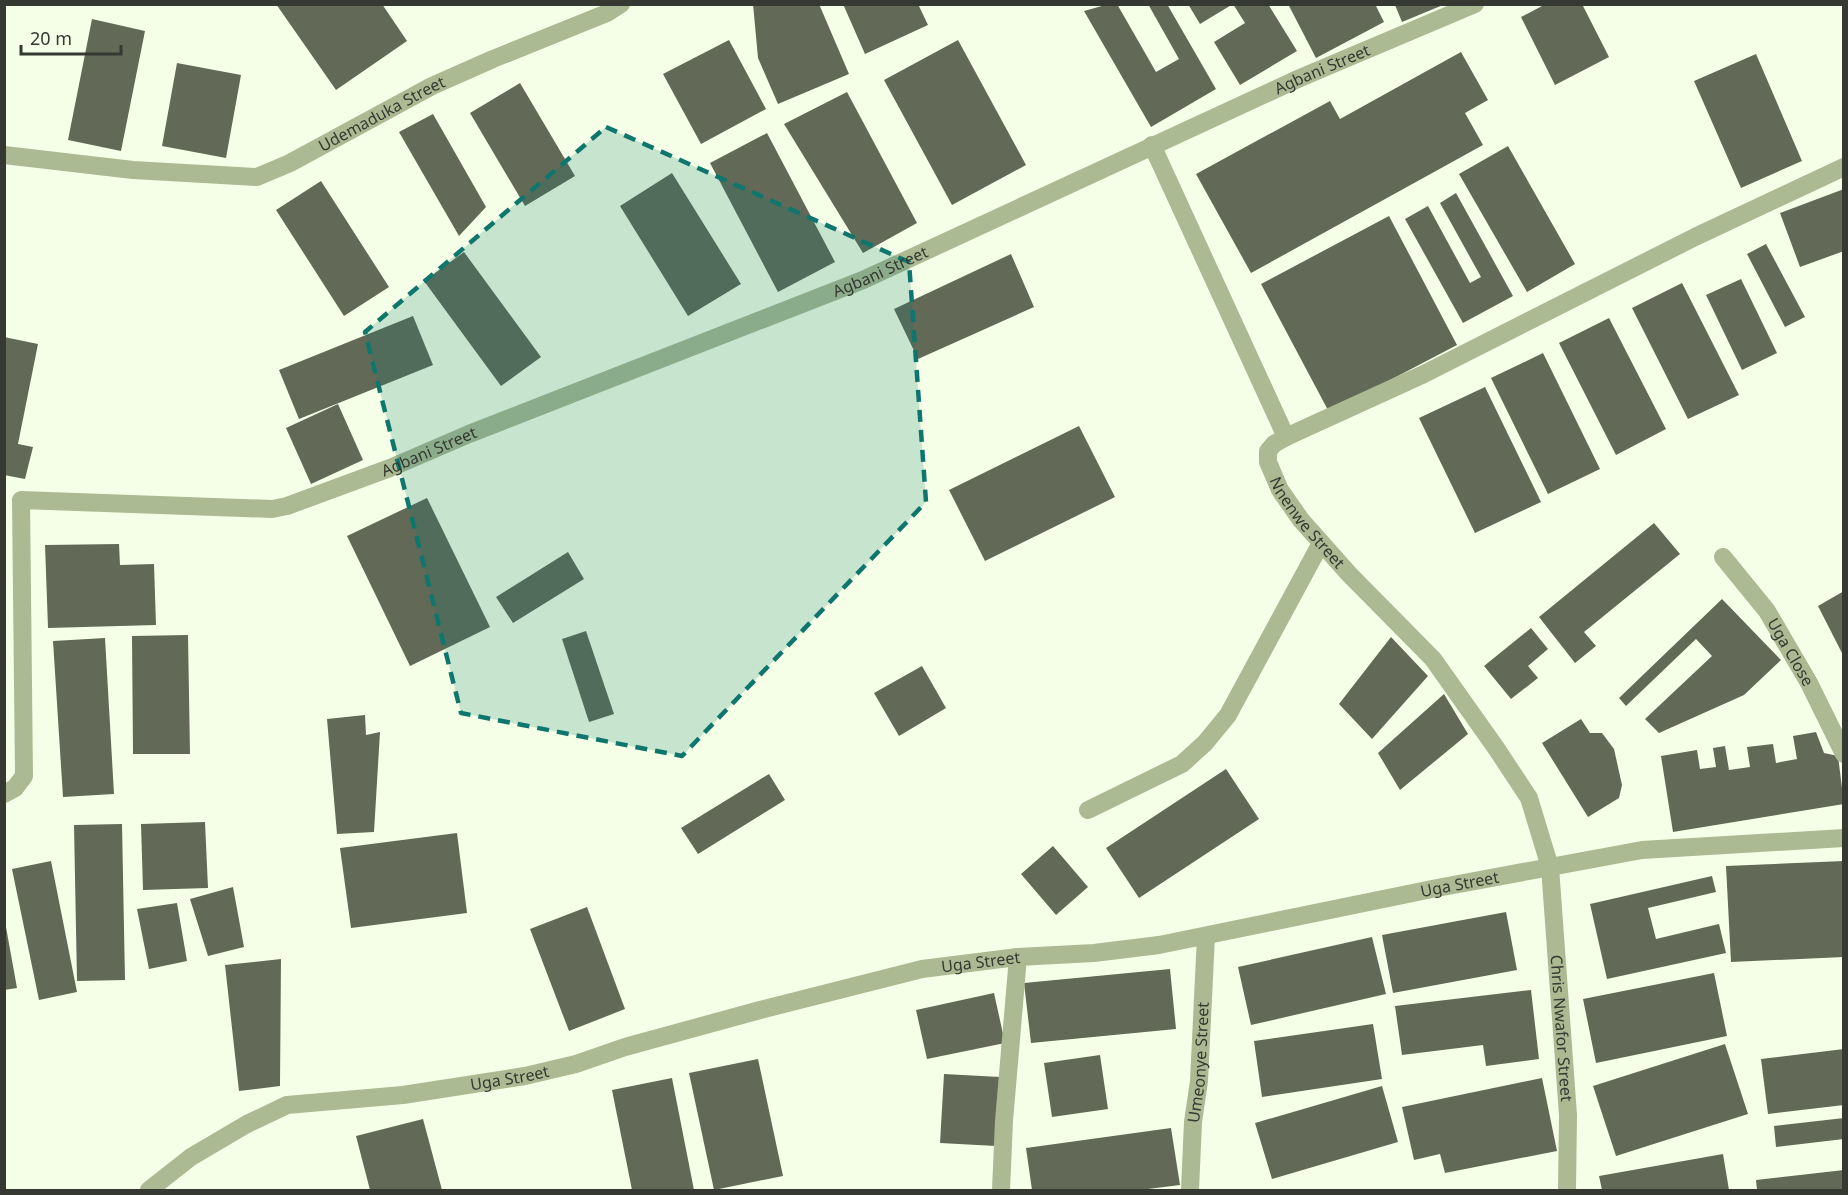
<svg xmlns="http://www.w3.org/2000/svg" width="1848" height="1195" viewBox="0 0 1848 1195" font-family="'Noto Sans',sans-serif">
	<rect width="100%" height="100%" fill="#f5ffe8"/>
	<!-- building -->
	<path fill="#626a57" d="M276,4H382L407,41L336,90Z
		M753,4H819L849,74L778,104L758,58Z
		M843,4H918L928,25L865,54Z
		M1109,4H1117L1156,72L1179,59L1148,4H1167L1216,89L1151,127L1084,11Z
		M1188,4H1233L1200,24Z
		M1233,4H1268L1297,51L1240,85L1214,42L1245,23Z
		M1288,4H1375L1384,22L1316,58Z
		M1546,4H1582L1609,57L1555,85L1521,17Z
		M1395,5H1443L1402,22Z
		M92,19L145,31L121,151L68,140Z
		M729,40L766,109L701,144L663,74Z
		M958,40L1026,165L952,205L884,80Z
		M1461,52L1488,100L1465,113L1483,145L1251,273L1196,174L1330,101L1340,119Z
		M1756,54L1802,161L1741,188L1694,81Z
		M177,63L241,75L226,158L162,146Z
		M520,83L575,176L525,206L470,113Z
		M847,92L917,223L863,253L784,124Z
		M433,114L486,207L459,236L399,132Z
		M767,133L835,262L778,292L710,163Z
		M1508,146L1575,264L1527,292L1459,174Z
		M672,173L741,284L688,316L620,206Z
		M321,181L389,287L344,316L276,210Z
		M1844,189V251L1800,267L1780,213Z
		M1456,193L1513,296L1463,323L1405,219L1428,206L1470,283L1481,277L1440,203Z
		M1389,216L1457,345L1329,412L1261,284Z
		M1766,244L1805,317L1785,327L1747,254Z
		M464,252L541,357L501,386L424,281Z
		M1011,254L1034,307L918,359L894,309Z
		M1741,279L1777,353L1742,370L1706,295Z
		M1682,283L1739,395L1688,419L1632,308Z
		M413,316L433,365L299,419L279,370Z
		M1609,318L1666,429L1616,455L1559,343Z
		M4,337L38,344L18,444L33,447L25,479L4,475Z
		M1543,353L1600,469L1548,494L1491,378Z
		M1485,387L1541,502L1475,533L1419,418Z
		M338,404L363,460L311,484L286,428Z
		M1079,426L1115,497L985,561L949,490Z
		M427,498L490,627L410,666L347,536Z
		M1654,523L1680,554L1584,632L1596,646L1575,663L1539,617Z
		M119,544L120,565L154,564L156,625L48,628L45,545Z
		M568,552L584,579L513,623L496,597Z
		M1844,591V657L1818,606Z
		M1722,599L1781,660L1744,695L1659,733L1645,719L1712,656L1696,639L1626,706L1619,698Z
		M1531,628L1548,649L1528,666L1538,678L1511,699L1484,666Z
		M586,631L614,714L589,722L562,639Z
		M188,635L190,754H133L132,636Z
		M1391,637L1428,676L1372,739L1339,704Z
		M105,638L114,794L63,797L53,641Z
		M922,666L946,708L899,736L874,693Z
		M1444,694L1468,734L1400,790L1378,753Z
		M365,715L366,735L380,732L374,832L337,834L327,719Z
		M1581,719L1590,733H1602L1614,749L1622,785L1619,798L1588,817L1542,743Z
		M1816,732L1824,753L1838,756L1844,804L1673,832L1661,756L1697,750L1700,769L1716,767L1713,748L1725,746L1729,770L1750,767L1747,747L1773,744L1776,763L1797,759L1793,736Z
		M1226,769L1259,819L1139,898L1106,848Z
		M769,774L785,800L698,854L681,828Z
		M205,822L208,888L143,890L141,824Z
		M122,824L125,980L77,981L74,825Z
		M457,833L467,913L351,928L340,848Z
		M1053,846L1088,887L1056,915L1021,874Z
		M51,861L77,992L39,1000L12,869Z
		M1844,861V957L1731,962L1726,866Z
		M1712,876L1716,892L1648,908L1656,939L1719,924L1726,953L1607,979L1590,904Z
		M233,887L244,947L208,956L190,899Z
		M177,903L187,961L149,969L137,909Z
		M587,907L625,1009L569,1031L530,929Z
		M1506,912L1517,970L1393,993L1382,935Z
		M4,916L17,988L4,990Z
		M1372,937L1386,994L1251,1025L1238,967Z
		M281,959L280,1086L239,1091L225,965Z
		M1170,969L1176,1029L1031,1043L1024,983Z
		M1714,973L1727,1036L1596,1063L1583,999Z
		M1531,990L1539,1059L1486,1066L1483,1045L1402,1055L1395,1006Z
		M994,993L1005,1043L927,1059L916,1010Z
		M1373,1024L1382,1079L1262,1097L1254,1041Z
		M1725,1044L1748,1114L1616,1156L1593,1086Z
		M1844,1049V1105L1768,1114L1761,1059Z
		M1100,1055L1108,1109L1052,1117L1044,1063Z
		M758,1059L783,1176L714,1190L689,1073Z
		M944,1074L1000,1077L996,1146L940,1143Z
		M672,1078L694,1190H632L612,1090Z
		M1542,1078L1557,1151L1445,1173L1440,1154L1414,1160L1402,1107Z
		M1382,1086L1398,1142L1272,1179L1255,1123Z
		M1844,1118V1139L1776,1147L1774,1126Z
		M423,1119L442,1190H370L356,1136Z
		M1171,1128L1180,1185L1140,1190H1032L1026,1148Z
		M1723,1154L1729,1190H1602L1599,1176Z
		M1844,1170V1190H1757L1756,1180Z"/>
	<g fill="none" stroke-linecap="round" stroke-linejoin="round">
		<!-- minor -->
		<g stroke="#abba93" stroke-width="18">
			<path id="s1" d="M1152,145L1286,437L1274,444L1268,451V462L1280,490L1301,520L1349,574L1433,659L1496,748L1529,798L1550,867L1568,1115L1567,1190"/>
			<path id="s2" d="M4,155L133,170L257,177L290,163L432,86L493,59L607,13L621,4"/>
			<path d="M1286,437L1424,374L1695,237L1844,167"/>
			<path id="s3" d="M1723,557L1767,611L1809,683L1844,754"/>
			<path id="s4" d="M4,794L15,788L24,776L21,500L272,509L287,506L390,468L469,434L863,280L1300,78L1475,4"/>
			<path d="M1088,810L1182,764L1205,743L1228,715L1321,543"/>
			<path id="s5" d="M149,1190L191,1157L247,1124L287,1105L403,1095L525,1076L576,1064L625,1047L760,1010L922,969L1018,957L1094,953L1159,945L1437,888L1642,850L1844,838"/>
			<path d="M1001,1190L1004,1121L1018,957"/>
			<path id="s6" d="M1190,1190L1193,1122L1199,1081L1206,936"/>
		</g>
	</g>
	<!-- marked area -->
	<path fill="#0f766e" fill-opacity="0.2" stroke="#0f766e" stroke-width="4.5" stroke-dasharray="12 8" stroke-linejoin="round" d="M606,127L909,262L926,502L682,756L461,713L365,332Z"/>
	<g text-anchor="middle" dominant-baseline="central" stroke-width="6" stroke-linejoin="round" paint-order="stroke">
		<!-- street labels -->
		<g font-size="16" fill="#363931" stroke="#f5ffe8">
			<text stroke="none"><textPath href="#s4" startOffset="1694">Agbani Street</textPath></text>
			<text stroke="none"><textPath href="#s2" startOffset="394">Udemaduka Street</textPath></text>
			<text stroke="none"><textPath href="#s4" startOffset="1208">Agbani Street</textPath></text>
			<text stroke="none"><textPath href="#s4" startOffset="722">Agbani Street</textPath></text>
			<text stroke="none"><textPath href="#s1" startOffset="428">Nnenwe Street</textPath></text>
			<text stroke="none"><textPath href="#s3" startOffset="117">Uga Close</textPath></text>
			<text stroke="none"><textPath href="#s5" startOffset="1359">Uga Street</textPath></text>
			<text stroke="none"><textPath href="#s5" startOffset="873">Uga Street</textPath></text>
			<text stroke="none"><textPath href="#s1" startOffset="1017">Chris Nwafor Street</textPath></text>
			<text stroke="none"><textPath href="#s6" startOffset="128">Umeonye Street</textPath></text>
			<text stroke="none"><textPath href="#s5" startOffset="387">Uga Street</textPath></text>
		</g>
	</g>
	<!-- border -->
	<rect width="1848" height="1195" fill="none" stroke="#363931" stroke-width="12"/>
	<!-- scale -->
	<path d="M21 45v9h100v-9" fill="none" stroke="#363931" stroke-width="3"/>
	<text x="30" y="45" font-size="18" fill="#363931" stroke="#f5ffe8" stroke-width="4.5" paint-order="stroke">20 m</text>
</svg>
